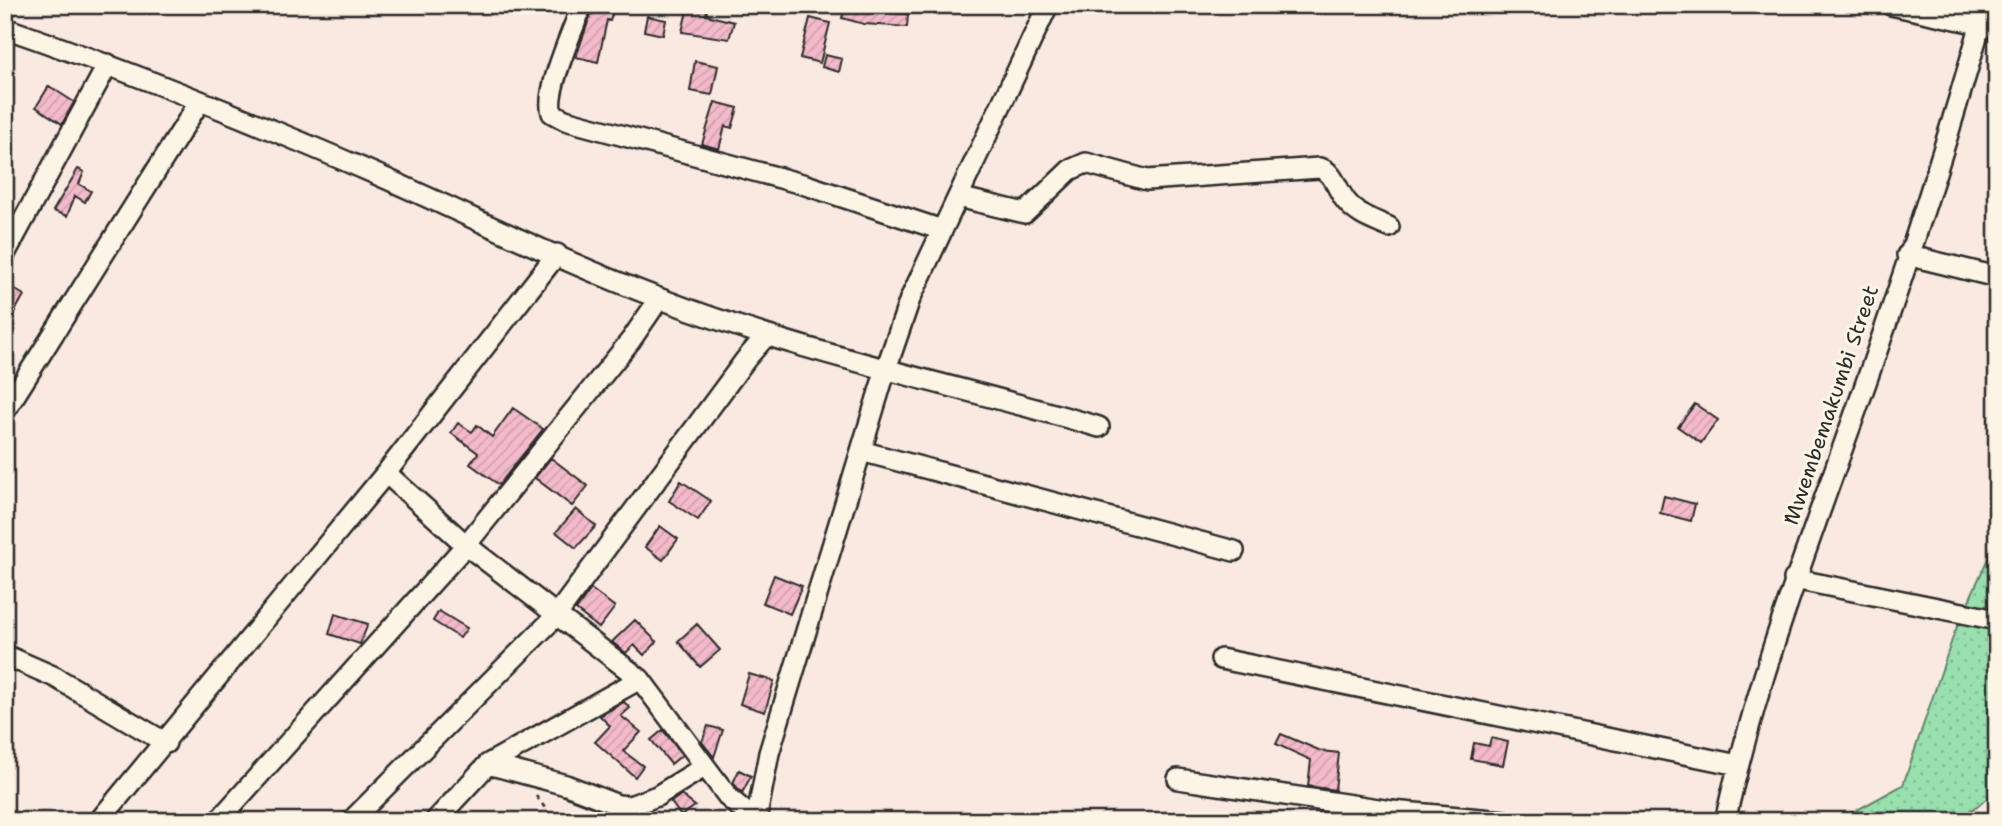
<svg xmlns="http://www.w3.org/2000/svg" width="2002" height="826" viewBox="0 0 2002 826" font-family="'Shantell Sans',sans-serif">
	<defs>
		<pattern id="grass-dots" width="8" height="8" patternUnits="userSpaceOnUse" patternTransform="scale(1.75)"><rect width="8" height="8" fill="#98e0ae"/><path d="M2 2h.1M6 6h.1" fill="none" stroke="#83c096" stroke-width="1.8" stroke-linecap="round"/></pattern>
		<pattern id="building-hatch" width="6" height="6" patternUnits="userSpaceOnUse" patternTransform="scale(1.75)"><rect width="6" height="6" fill="#f4baca"/><path d="M-1 1l2-2M0 6l6-6M5 7l2-2" fill="none" stroke="#d1a0ae"/></pattern>
	</defs>
	<rect width="100%" height="100%" fill="#fae9e0"/>
	<filter id="ink" filterUnits="userSpaceOnUse"><feTurbulence type="fractalNoise" baseFrequency=".0143" numOctaves="2"/><feDisplacementMap in="SourceGraphic" scale="14" xChannelSelector="R" yChannelSelector="G"/><feConvolveMatrix kernelMatrix="1 2 1 2 8 2 1 2 1" color-interpolation-filters="sRGB"/></filter>
	<g filter="url(#ink)">
		<!-- grass -->
		<path fill="url(#grass-dots)" stroke="#62866c" stroke-width="2" d="M1997,538V791L1957,821H1837L1903,785L1954,634Z"/>
		<!-- building -->
		<path fill="url(#building-hatch)" stroke="#2b2b2b" stroke-width="2" d="M594,5H615L610,21L607,20L598,62L576,57Z
			M845,5H874L872,11L908,14L907,27L864,24L842,18Z
			M688,6L707,10L706,15L734,22L729,39L682,32Z
			M647,16L666,20L663,35L644,31Z
			M810,18L830,23L820,63L800,58Z
			M825,55L842,59L839,72L822,67Z
			M695,61L718,66L712,95L690,91Z
			M49,86L74,102L62,124L36,107Z
			M715,102L738,108L732,128L725,126L719,149L702,144Z
			M78,169L84,172L79,184L91,191L85,202L75,196L67,216L53,211Z
			M12,288L24,295L5,329V299Z
			M1695,404L1718,420L1701,443L1678,427Z
			M513,408L543,429L499,485L470,464L478,453L451,433L458,423L472,432L477,425L492,437Z
			M551,458L588,486L572,506L535,478Z
			M681,481L711,501L698,520L669,501Z
			M1664,496L1695,504L1691,521L1660,513Z
			M576,509L596,526L576,548L556,532Z
			M660,526L678,539L663,560L645,547Z
			M774,575L802,586L790,614L763,603Z
			M591,589L615,607L599,628L576,610Z
			M439,611L467,628L460,638L433,621Z
			M335,614L368,624L360,644L329,634Z
			M635,620L657,642L644,655L634,645L626,653L612,642Z
			M697,624L720,650L700,667L678,641Z
			M749,674L774,681L765,712L740,704Z
			M624,702L630,708L621,716L641,732L623,751L643,766L635,777L595,742L610,726L600,716Z
			M708,726L723,730L714,757L702,742Z
			M663,730L682,755L671,764L651,740Z
			M1281,734L1321,751L1339,753L1335,790L1308,786L1311,760L1276,744Z
			M1491,738L1508,742L1503,765L1471,759L1474,743L1489,746Z
			M739,770L751,776L742,793L733,783Z
			M681,795L695,806L681,816L671,802Z"/>
		<g fill="none" stroke-linecap="round" stroke-linejoin="round">
			<!-- minor casing -->
			<g stroke="#2b2b2b" stroke-width="24">
				<path id="minor" d="M582,5C574,28 544,92 552,113L565,120L806,185L942,230
					M1891,5L1997,28
					M5,28C129,71 251,120 371,172C467,214 562,262 661,299C804,354 953,384 1099,427
					M958,197L1025,213L1070,170L1086,163L1147,180L1319,168C1333,170 1337,190 1346,201C1357,215 1373,220 1389,227
					M5,254L108,64
					M1907,255L1997,277
					M5,411L200,101
					M861,451L1234,551
					M386,473L466,545L640,679L729,798L756,821
					M1794,579L1997,620
					M5,655L55,677L166,743
					M1221,659L1738,765
					M488,764L566,785L618,805L630,806L657,796L704,767
					M1178,779L1392,811L1504,821
					M99,821L386,473L557,254
					M218,821L466,545L631,340L659,299
					M351,821L556,616L746,359L766,336
					M435,821L488,764L640,679
					M756,821L769,753L885,372L910,299L1048,5
					M1725,821C1758,675 1807,548 1857,408C1904,276 1948,141 1986,5"/>
			</g>
			<!-- path -->
			<path stroke="#2b2b2b" stroke-width="2.5" stroke-dasharray="5 5" stroke-linecap="butt" d="M536,796L555,821"/>
			<!-- minor -->
			<use href="#minor" stroke="#fcf5e5" stroke-width="19"/>
		</g>
	</g>
	<g text-anchor="middle" dominant-baseline="central" stroke-width="6" stroke-linejoin="round" paint-order="stroke">
		<!-- street labels -->
		<g font-size="21" fill="#2b2b2b" stroke="#fcf5e5">
			<text transform="translate(1831 405) rotate(-71)">Mwembemakumbi Street</text>
		</g>
	</g>
	<!-- margin -->
	<rect width="2002" height="826" fill="none" stroke="#fcf5e5" stroke-width="28"/>
	<rect x="14" y="14" width="1974" height="798" fill="none" stroke="#2b2b2b" stroke-width="2.5" filter="url(#ink)"/>
</svg>
